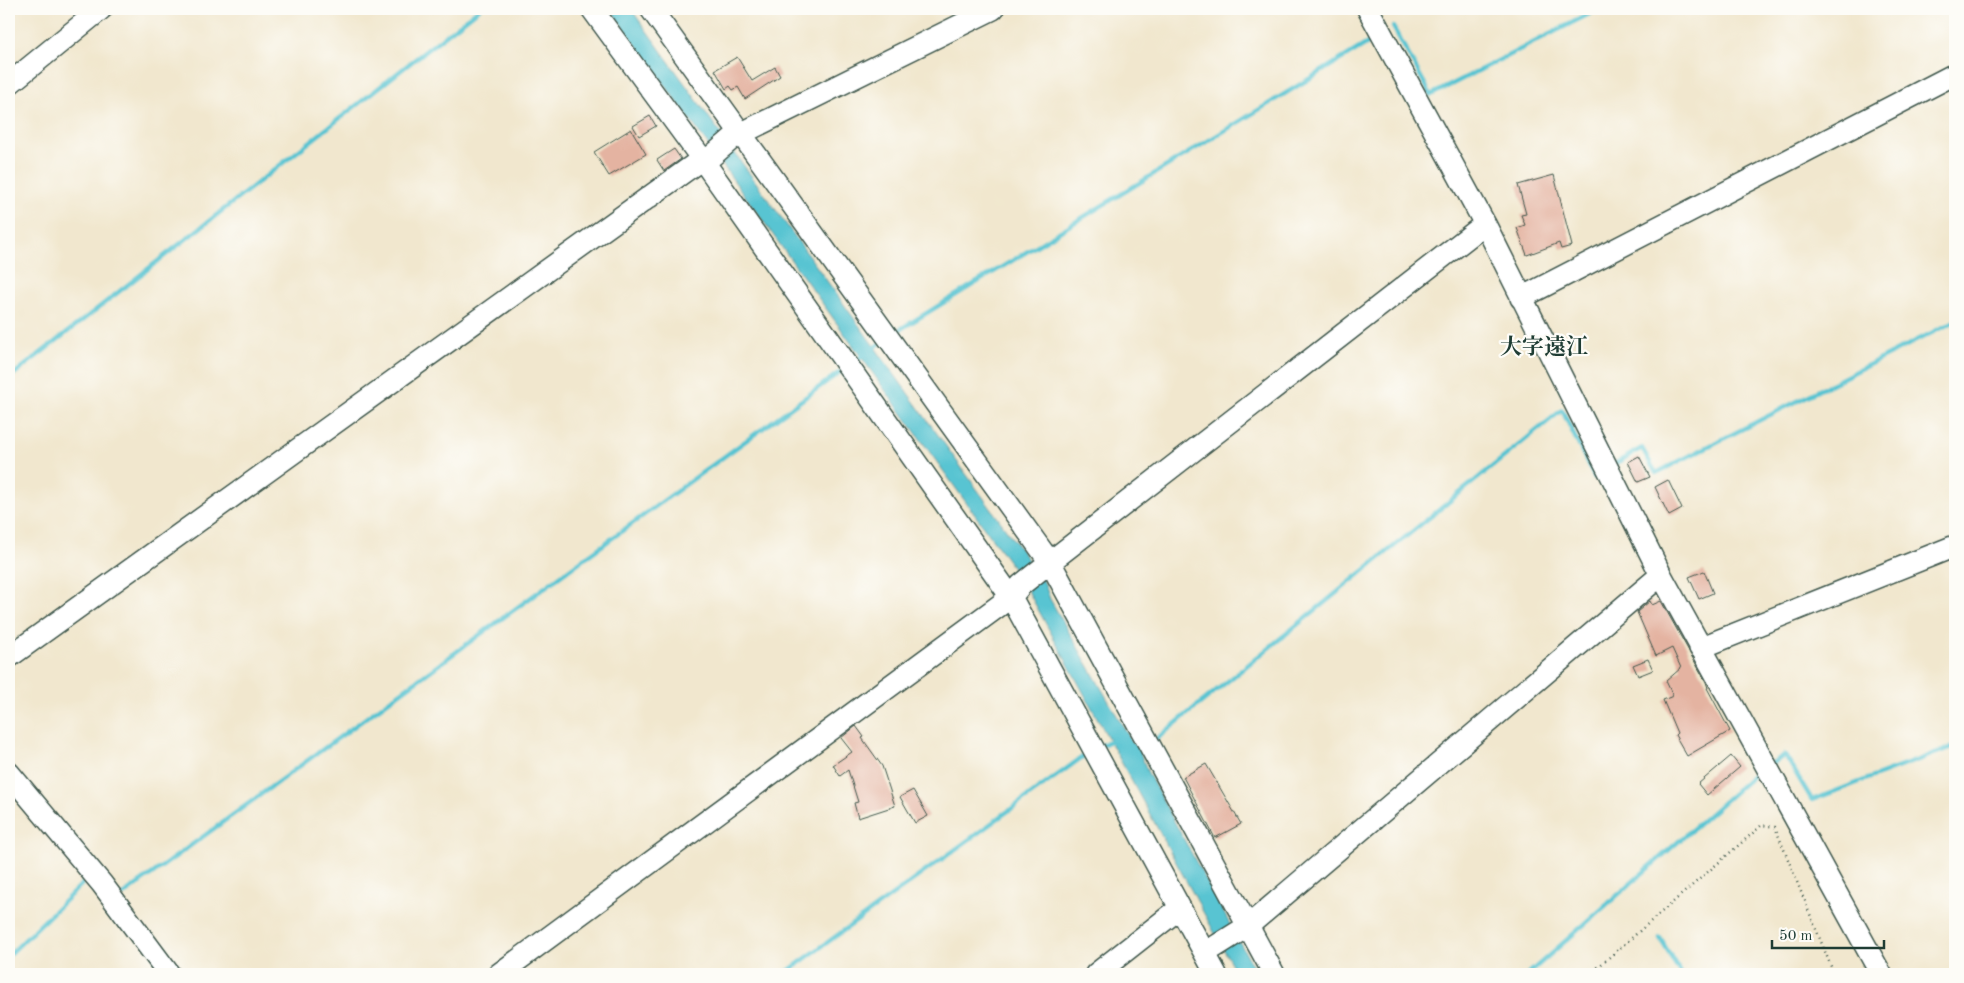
<svg xmlns="http://www.w3.org/2000/svg" width="1964" height="983" viewBox="0 0 1964 983" font-family="'Old Standard TT','Noto Serif JP',serif">
	<rect width="100%" height="100%" fill="#fdfcf7"/>
	<filter id="ink" filterUnits="userSpaceOnUse"><feTurbulence type="fractalNoise" baseFrequency=".02" numOctaves="2"/><feDisplacementMap in="SourceGraphic" scale="10" xChannelSelector="R" yChannelSelector="G"/><feConvolveMatrix kernelMatrix="1 2 1 2 8 2 1 2 1" color-interpolation-filters="sRGB"/></filter>
	<filter id="wash" filterUnits="userSpaceOnUse"><feTurbulence type="fractalNoise" baseFrequency=".0096" numOctaves="4" result="noise"/><feDisplacementMap in="SourceGraphic" scale="20" xChannelSelector="R" yChannelSelector="G"/><feGaussianBlur stdDeviation="1.12" result="paint"/><feColorMatrix in="noise" values="0 0 0 0 0 0 0 0 0 0 0 0 0 0 0 0 0 1.4 0 .05"/><feComposite in="paint" operator="in"/></filter>
	<g filter="url(#wash)">
		<rect width="100%" height="100%" fill="#f1e7ce"/>
		<!-- water -->
		<path fill="#59c4d2" stroke="#3c8083" d="M610,9H631L1044,582L1050,599L1131,740L1136,746L1141,749L1140,752L1148,773L1257,974H1237L1022,580Z"/>
		<g fill="none" stroke-linecap="round" stroke-linejoin="round">
			<!-- stream -->
			<path stroke="#59c4d2" stroke-width="4.5" d="M1393,27L1431,95L1599,9
				M894,333L1371,41
				M856,361L883,341
				M9,378L479,9
				M1616,463L1642,448L1656,473L1955,321
				M1154,741L1562,410L1594,477
				M1099,747L1113,739
				M1771,764L1785,755L1812,800L1955,746
				M123,895L840,372
				M1660,938L1681,974
				M9,955L82,884
				M784,974L1088,753
				M1528,974L1754,775L1763,770"/>
		</g>
		<g id="blocks">
			<!-- building -->
			<path fill="#e4b3a1" d="M737,57L752,81L775,67L780,76L745,99L738,87L733,90L730,86L726,89L715,70Z
				M650,116L656,126L639,136L633,126Z
				M631,129L646,154L609,176L594,152Z
				M674,149L681,159L664,171L657,160Z
				M1554,175L1572,246L1561,249L1559,243L1527,255L1517,228L1525,225L1521,215L1526,214L1518,185Z
				M1639,456L1650,477L1638,482L1628,462Z
				M1668,480L1682,509L1669,516L1655,487Z
				M1704,571L1713,593L1699,599L1689,577Z
				M1650,601L1652,605L1661,601L1706,682L1708,688H1707L1730,731L1687,756L1675,735L1677,733L1663,700L1673,696L1666,681L1681,668L1672,648L1656,656L1637,612Z
				M1648,659L1653,670L1638,676L1633,665Z
				M856,726L864,737L862,738L882,766L895,806L858,818L854,803L858,802L848,770L840,776L833,765L852,752L841,738Z
				M1731,756L1740,767L1707,795L1698,784Z
				M1206,764L1241,824L1215,838L1183,777Z
				M913,790L928,816L915,823L900,797Z"/>
		</g>
	</g>
	<g filter="url(#ink)">
		<use href="#blocks" fill-opacity="0" stroke="#3e564b" stroke-width="1"/>
		<g fill="none" stroke-linecap="round" stroke-linejoin="round">
			<!-- minor casing -->
			<g stroke="#3e564b" stroke-width="24">
				<path id="minor" d="M592,9L702,159L1011,597L1216,974
					M651,9L1050,562L1274,974
					M1368,9L1485,224L1661,575L1881,974
					M9,84L101,9
					M1521,298L1955,74
					M1700,648L1955,546
					M9,657L702,159L712,156L734,137L993,9
					M9,773L102,884L169,974
					M1205,953L1248,926L1661,575
					M499,974L1011,597L1021,585L1050,562L1485,224
					M1096,974L1180,908"/>
			</g>
			<!-- path -->
			<path stroke="#3e564b" stroke-width="2.5" stroke-dasharray="1 4" stroke-linecap="butt" d="M1590,974L1762,825L1775,827L1834,974"/>
			<!-- minor -->
			<use href="#minor" stroke="#fff" stroke-width="21"/>
		</g>
	</g>
	<g text-anchor="middle" dominant-baseline="central" stroke-width="4.5" stroke-linejoin="round" paint-order="stroke">
		<!-- quarter labels -->
		<g font-size="22" font-weight="bold" fill="#1f3d34" stroke="#fdfcf7">
			<text x="1544" y="348">大字遠江</text>
		</g>
	</g>
	<!-- margin -->
	<rect width="1964" height="983" fill="none" stroke="#fdfcf7" stroke-width="30"/>
	<!-- scale -->
	<path d="M1772 940v8h112v-8" fill="none" stroke="#1f3d34" stroke-width="2.5"/>
	<text x="1779" y="940" font-size="15" fill="#1f3d34" stroke="#fdfcf7" stroke-width="4" paint-order="stroke">50 m</text>
</svg>
